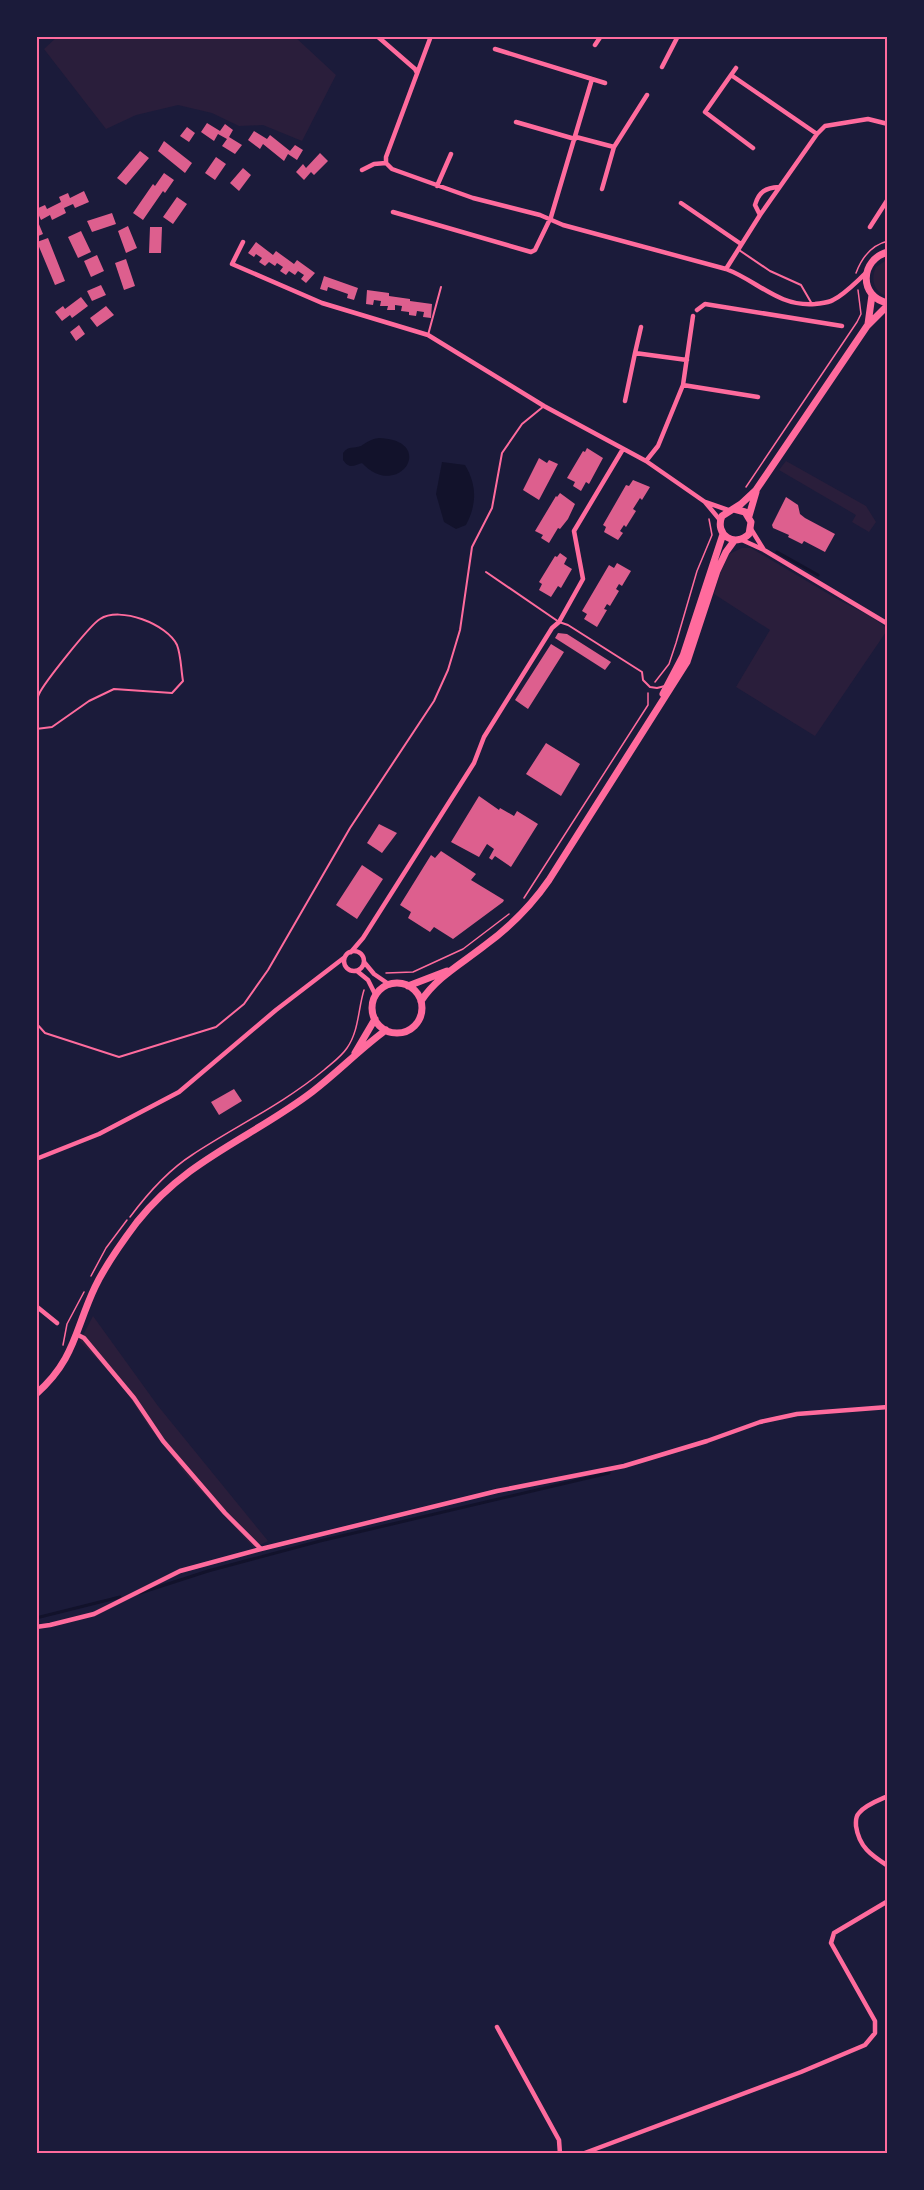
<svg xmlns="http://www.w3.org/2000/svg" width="924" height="2190" viewBox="0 0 924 2190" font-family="'PT Sans',sans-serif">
	<rect width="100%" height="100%" fill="#1b1b3a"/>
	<!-- green -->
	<path fill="#2a1e3b" d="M58,36H294L336,75L302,141L263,125L239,126L212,113L178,105L136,115L106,129L44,49Z
		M888,259V297C874,292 870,280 876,267Z
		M786,461L866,506L876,522L869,532L852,522L856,515L779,470Z
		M742,548H751L837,599L870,616L888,629L815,736L736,687L770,630L714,594L720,574L729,554Z
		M93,1316L158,1406L268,1541L254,1548L188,1477L149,1427L123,1387L80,1341Z"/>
	<!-- water -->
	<path fill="#12122b" d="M379,438C438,440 399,502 362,463C354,465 350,470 343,460V453C349,445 353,449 361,446C367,442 371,439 379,438Z
		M442,462L465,465C477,485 477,504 466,525L456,529L444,522L436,494Z"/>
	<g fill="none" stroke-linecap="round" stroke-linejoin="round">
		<!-- stream -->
		<path stroke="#12122b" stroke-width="3" d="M777,552L818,575
			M140,1593L208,1571L320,1541L609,1473
			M36,1618L120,1597"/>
	</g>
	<!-- building -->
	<path fill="#dd5f8e" d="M207,123L220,131L225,124L233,130L229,137L242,145L235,154L222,146L227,139L218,134L214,141L201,132Z
		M187,127L195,133L189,142L180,136Z
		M254,131L267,139L270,135L290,151L295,145L303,150L297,160L288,154L284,161L263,144L260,149L248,140Z
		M164,141L192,163L185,173L158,151Z
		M140,151L149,158L126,185L117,178Z
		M320,153L328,161L314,175L311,172L304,180L296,172L303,164L306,168Z
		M216,157L226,164L215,180L205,173Z
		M243,168L251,175L239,191L230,183Z
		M164,173L174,180L165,193L163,191L143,220L133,213L153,184L155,186Z
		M84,191L89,202L75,208L73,204L64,208L66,213L52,220L50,215L41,220L36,209L45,205L47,209L61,202L59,197L68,193L70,198Z
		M177,197L187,204L173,224L163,217Z
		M112,213L116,224L92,232L87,221Z
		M36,217L43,234L36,237Z
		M128,226L137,248L126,253L118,231Z
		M150,227H162L161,253H149Z
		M81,231L91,252L78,258L68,237Z
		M48,238L65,281L55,285L37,242Z
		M256,242L273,255L276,251L294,264L297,260L315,273L306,283L301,279L304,275L298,271L295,275L289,271L286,275L280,271L283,267L277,263L275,266L269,262L265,266L259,262L262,258L256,254L254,257L248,253Z
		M97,255L104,271L91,277L84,261Z
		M126,259L135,286L124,290L115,263Z
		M324,276L358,288L354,300L347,298L348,294L328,287L327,291L320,289Z
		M101,285L106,295L92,301L87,291Z
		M367,290L389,293V296L410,299V301L432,304L431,318L423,317L424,312L417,311L416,316L409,315V312L401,311L402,306L395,305V310H387L388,306H380L381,301L374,300L373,305L366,304Z
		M81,297L88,306L72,318L70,315L62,321L55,312L63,306L65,309Z
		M106,306L114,315L97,327L90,318Z
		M79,325L85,334L76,341L70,332Z
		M587,448L603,458L589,484L586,482L581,491L573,486L575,482L567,478L583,451L585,452Z
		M539,458L547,463L549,460L558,464L539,500L523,490Z
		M633,480L650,487L642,500L640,498L633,509L636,511L626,527L624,525L620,531L623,533L618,540L604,532L606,527L603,525L626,485L629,486Z
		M560,493L575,504L568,519L560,529L558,528L549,543L541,538L543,535L535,531L556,496L557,497Z
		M786,497L798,505L800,514L805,518L835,534L825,552L804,541L802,544L788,537L789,535L773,528L772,525Z
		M560,553L567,558L564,564L572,569L561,588L558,586L551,597L539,590L542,584L539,582L555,556L557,557Z
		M617,563L631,571L622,586L619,584L616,589L619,591L610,606L607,604L604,609L607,610L597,627L584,619L587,614L582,611L609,565L614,568Z
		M558,633L567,634L611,662L605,670L555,638Z
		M551,644L564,652L528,709L515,700Z
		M546,743L580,764L561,796L526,774Z
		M479,796L499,810L500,808L514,816L517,811L538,824L511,867L495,856L492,860L489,858L494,849L487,844L479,857L451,842Z
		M379,824L397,833L382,853L367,843Z
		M441,851L476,874L471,880L504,900L503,902L453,939L434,927L430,932L408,918L411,912L400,905L431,855L435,858Z
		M362,865L383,879L357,919L336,905Z
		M234,1089L242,1101L219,1115L211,1102Z"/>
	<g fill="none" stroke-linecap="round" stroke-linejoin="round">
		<!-- path -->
		<path stroke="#ff6b9d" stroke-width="1.5" d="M856,273C862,257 871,245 888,241
			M746,487L857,322L861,314L858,290
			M655,682L669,664L676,643L697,571L712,535L709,519
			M524,898L648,705V693
			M386,973L413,972L463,949L509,914
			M130,1217C148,1193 167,1171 192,1155C236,1126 283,1104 324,1070C332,1063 341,1057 347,1048C359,1031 358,1009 364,990
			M91,1276L106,1248L127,1220
			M63,1345L67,1324L84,1292"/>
		<!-- service -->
		<path stroke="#ff6b9d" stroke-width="2" d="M739,250L770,271L801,285L812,304
			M428,335L441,287
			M486,572L559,622L568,625L642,672L643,680L650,687L657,688L665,686
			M36,708C37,703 37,698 39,694C44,683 90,625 100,619C120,606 167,624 177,645C181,655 181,670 183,681L172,693L114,689L89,701L52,727L36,729
			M36,1023L45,1033L119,1057L216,1027L244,1004L268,970L350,828L434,701L448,670L460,630L472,547L492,508L502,453L522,424L544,406"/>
		<!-- minor -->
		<path stroke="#ff6b9d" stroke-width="4.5" d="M377,36L415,69L417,73
			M595,45L601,36
			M495,49L605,83
			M662,67L678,36
			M736,68L731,75L817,134
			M731,75L705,112L753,148
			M516,122L575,139
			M576,137L614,147L602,189
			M614,147L647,95
			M386,163L392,169L473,198L540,215L563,225L726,269C758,281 778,307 815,304C822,303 828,303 833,300C845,294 856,282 866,273
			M386,163V157L431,36
			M362,170L374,164L386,163
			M437,186L451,154
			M779,187C766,188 759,191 755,205L760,215L817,134L825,126L868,119L888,124
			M681,203L741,244
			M393,212L531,252L535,250L551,217L592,79
			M870,227L888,199
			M243,242L232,264L322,303L428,335L544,406L646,461L705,502L728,510
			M726,269L760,215
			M697,310L705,304L842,326
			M635,353L641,327
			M683,385L758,397
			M625,401L635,353L687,360
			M646,461L658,446L683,385L693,316
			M705,502L720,520
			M751,529L764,550
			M742,540L764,550L888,624
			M344 961a10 10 0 1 1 20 0a10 10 0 1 1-20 0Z
			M351,952L363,938L474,763L484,737L552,628L559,622L583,579L574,531L623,449
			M364,962L374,974L390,985
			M357,971L368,980L376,996
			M36,1159L99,1134L179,1092L276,1010L345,957
			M36,1306L57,1323
			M78,1335L84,1338L134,1398L163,1441L225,1513L261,1549L497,1491L624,1466L707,1441L760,1422L797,1414L888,1407
			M36,1627L50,1625L94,1614L180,1571L261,1549
			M888,1796C879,1800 865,1805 859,1813C855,1817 856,1821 856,1826C859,1847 871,1855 888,1866
			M497,2027L559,2140L560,2154
			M582,2154L801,2072L865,2045L875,2033V2021L831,1943L834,1933L888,1901"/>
		<!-- primary -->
		<path stroke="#ff6b9d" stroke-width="7" d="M888,252C860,259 858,297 888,303
			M868,324L872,295
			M734,509L745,512L751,522L749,534C735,548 714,535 722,516L741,504L756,490L867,326L888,305
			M749,516L756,492
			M663,694L683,656L723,534
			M372 1008a25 25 0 1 1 50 0a25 25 0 1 1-50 0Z
			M408,986L447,971
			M421,1001C437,977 461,964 484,946C510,927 531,906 549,880L687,662L717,571L726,552L734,541
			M355,1053L375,1019
			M36,1394C75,1360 75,1329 95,1287C106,1264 122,1242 137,1222C188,1158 250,1139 312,1092C338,1072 360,1049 386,1030"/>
	</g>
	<!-- border -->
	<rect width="924" height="2190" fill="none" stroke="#1b1b3a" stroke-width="75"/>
	<rect x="38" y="38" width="848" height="2114" fill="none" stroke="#ff6b9d" stroke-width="2"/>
</svg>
